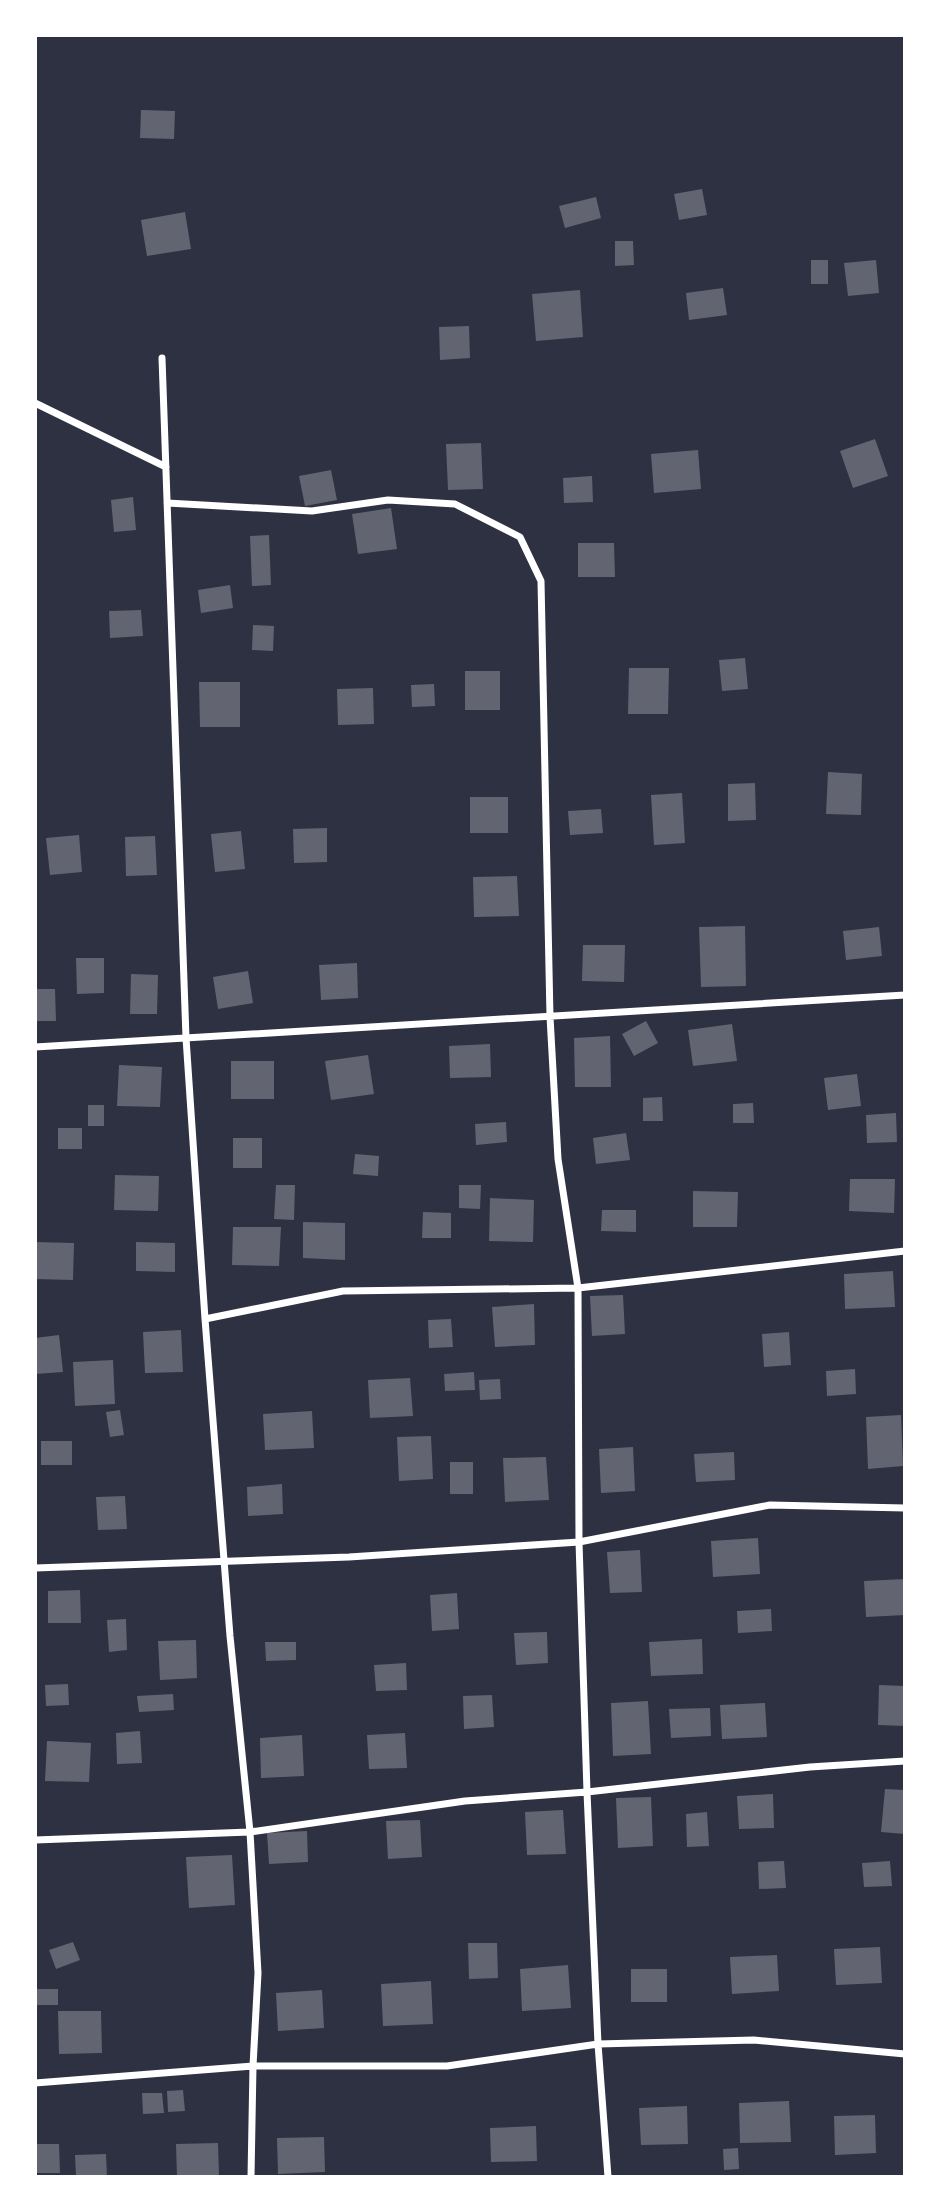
<svg xmlns="http://www.w3.org/2000/svg" width="940" height="2212" viewBox="0 0 940 2212" font-family="Overpass,sans-serif">
	<rect width="100%" height="100%" fill="#2d3142"/>
	<!-- building -->
	<path fill="#626471" d="M141,110L175,111L174,139L140,138Z
		M702,189L707,215L679,220L674,194Z
		M596,197L601,218L565,228L559,206Z
		M185,212L191,249L147,256L141,220Z
		M615,241H633L634,265L615,266Z
		M811,260H828V284H811Z
		M876,260L879,293L848,296L844,263Z
		M723,288L727,315L689,320L686,293Z
		M580,290L583,337L536,341L532,294Z
		M469,326L470,358L440,360L439,327Z
		M875,439L888,476L853,488L840,451Z
		M481,443L483,489L448,490L446,444Z
		M698,450L701,489L654,493L651,454Z
		M331,470L337,500L305,506L299,476Z
		M592,476L593,502L564,503L563,478Z
		M133,497L136,530L114,532L111,500Z
		M391,508L397,549L358,554L352,514Z
		M269,535L271,585L252,586L250,536Z
		M578,543H614L615,577H578Z
		M230,585L233,608L201,613L198,590Z
		M141,610L143,636L110,638L109,611Z
		M253,625L274,626L273,651L252,650Z
		M745,658L748,689L722,691L719,660Z
		M629,668H669L668,714H628Z
		M465,671H500V710H465Z
		M199,682H240V727H200Z
		M434,684L435,706L412,707L411,685Z
		M373,688L374,724L338,725L337,689Z
		M828,772L862,774L861,815L826,814Z
		M755,783L756,820L728,821V784Z
		M682,793L685,843L654,845L651,795Z
		M470,797H508V833H470Z
		M601,809L603,833L570,835L568,811Z
		M327,828V862L294,863L293,829Z
		M241,831L245,869L215,872L211,834Z
		M79,835L82,872L50,875L46,838Z
		M155,836L157,875L126,876L125,837Z
		M517,876L519,916L474,917L473,877Z
		M745,926L746,986L701,987L699,927Z
		M879,927L882,956L846,960L843,931Z
		M583,945H625L624,982L582,981Z
		M76,958H104V993L77,994Z
		M357,963L358,998L321,1000L319,965Z
		M248,971L253,1003L218,1009L213,977Z
		M131,974L158,975L157,1014H130Z
		M35,989H55L56,1021H35Z
		M646,1021L658,1043L634,1056L622,1034Z
		M732,1024L737,1061L693,1066L688,1030Z
		M610,1036L611,1087H575L574,1038Z
		M490,1044L491,1077L450,1078L449,1046Z
		M368,1055L374,1094L331,1100L325,1061Z
		M231,1061H274V1099H231Z
		M119,1065L162,1067L160,1107L117,1106Z
		M857,1074L861,1106L828,1110L824,1078Z
		M662,1097L663,1121H643V1098Z
		M753,1103L754,1123H733V1104Z
		M88,1105H104V1126H88Z
		M896,1113L897,1142L867,1143L866,1115Z
		M506,1122L507,1142L476,1145L475,1124Z
		M58,1128H82V1149H58Z
		M626,1133L630,1160L596,1164L593,1138Z
		M233,1138H262V1168H233Z
		M355,1154L379,1156L378,1176L353,1174Z
		M115,1175L159,1176L158,1211L114,1210Z
		M850,1179H895L894,1213L849,1211Z
		M276,1185H295L294,1220L274,1219Z
		M459,1185H481L480,1209L459,1208Z
		M693,1191L738,1192L737,1227H693Z
		M490,1198L534,1200L533,1242L489,1241Z
		M602,1210H636V1232L601,1231Z
		M423,1212L451,1213V1238H422Z
		M303,1222L345,1223V1260L303,1258Z
		M233,1227H281L279,1266L232,1265Z
		M35,1242L74,1243L73,1280L35,1279Z
		M136,1242L175,1243V1272L136,1271Z
		M893,1271L895,1307L845,1309L844,1274Z
		M623,1295L625,1334L592,1336L590,1296Z
		M534,1304L535,1345L495,1347L492,1307Z
		M451,1319L453,1347L429,1348L428,1320Z
		M181,1330L183,1372L145,1373L143,1332Z
		M789,1332L791,1365L764,1367L762,1334Z
		M59,1335L63,1372L35,1374V1338Z
		M113,1360L115,1404L75,1406L73,1362Z
		M855,1369L856,1394L827,1396L826,1371Z
		M474,1372L475,1390L445,1391L444,1374Z
		M410,1378L413,1416L370,1418L368,1380Z
		M500,1379L501,1399L480,1400L479,1380Z
		M120,1410L124,1435L110,1437L106,1412Z
		M312,1411L314,1448L265,1450L263,1414Z
		M901,1415L903,1466L868,1469L866,1417Z
		M431,1436L433,1479L399,1481L397,1437Z
		M41,1441H72V1465H41Z
		M633,1447L635,1491L601,1493L599,1449Z
		M734,1452L735,1480L696,1482L694,1454Z
		M546,1457L549,1500L505,1502L503,1458Z
		M450,1462H473V1494H450Z
		M282,1484L283,1514L248,1516L247,1487Z
		M125,1496L127,1529L98,1530L96,1497Z
		M758,1538L760,1574L713,1577L711,1541Z
		M640,1550L642,1592L610,1593L607,1552Z
		M905,1579V1615L866,1617L864,1581Z
		M80,1590L81,1623H48V1591Z
		M457,1593L459,1629L432,1631L430,1595Z
		M771,1609L772,1631L738,1633L737,1611Z
		M126,1619L127,1650L109,1652L107,1620Z
		M547,1632L548,1663L516,1665L514,1633Z
		M702,1639L703,1674L651,1676L649,1642Z
		M196,1640L197,1678L160,1680L158,1641Z
		M265,1642H296V1660L266,1661Z
		M406,1663L407,1690L376,1691L374,1665Z
		M68,1684L69,1705L46,1706L45,1685Z
		M879,1685L905,1686V1726L878,1725Z
		M173,1694L174,1710L139,1712L137,1696Z
		M492,1695L494,1727L464,1729L463,1696Z
		M648,1701L651,1754L613,1756L611,1703Z
		M765,1703L767,1737L722,1739L720,1705Z
		M710,1708L711,1736L671,1738L669,1709Z
		M140,1731L142,1763L117,1764L116,1733Z
		M405,1733L407,1768L369,1769L367,1735Z
		M302,1735L304,1776L261,1778L260,1738Z
		M47,1741L91,1743L89,1782L45,1781Z
		M885,1789L905,1790V1834L881,1832Z
		M773,1794L774,1828L739,1829L737,1796Z
		M651,1797L653,1846L618,1848L616,1798Z
		M563,1810L566,1854L527,1855L525,1812Z
		M707,1812L709,1846L687,1847L686,1814Z
		M420,1820L422,1857L388,1859L386,1821Z
		M307,1831L308,1862L269,1864L267,1833Z
		M232,1855L235,1905L189,1908L186,1857Z
		M784,1861L786,1888L759,1889L758,1862Z
		M890,1861L892,1886L864,1887L862,1863Z
		M73,1942L80,1960L56,1969L49,1950Z
		M468,1943H497L498,1978L469,1979Z
		M880,1947L882,1983L836,1985L834,1949Z
		M777,1955L779,1991L732,1994L730,1957Z
		M568,1965L571,2008L522,2011L520,1969Z
		M631,1969H667V2002H631Z
		M431,1981L433,2024L383,2026L381,1984Z
		M35,1989H58V2005H35Z
		M322,1990L324,2028L278,2031L276,1993Z
		M58,2011H101L102,2053L59,2054Z
		M183,2090L185,2111L168,2112L167,2091Z
		M142,2093H162L164,2113L143,2114Z
		M789,2101L791,2142L740,2143L739,2103Z
		M687,2106L688,2144L641,2145L639,2108Z
		M875,2115L876,2153L835,2155L834,2116Z
		M536,2126L537,2161L491,2162L490,2128Z
		M324,2137L325,2172L278,2174L277,2138Z
		M218,2143L219,2177H177L176,2144Z
		M35,2144H59L60,2173H35Z
		M738,2148L739,2169L724,2170L723,2149Z
		M106,2154L107,2177H76L75,2155Z"/>
	<g fill="none" stroke-linecap="round" stroke-linejoin="round">
		<!-- minor -->
		<path stroke="#fff" stroke-width="7" d="M162,358L186,1038L205,1319L230,1636L250,1832L258,1973L253,2066L251,2177
			M35,403L166,467
			M167,503L312,511L388,500L455,504L520,537L541,581L550,1017L558,1159L578,1288L579,1542L587,1792L598,2044L608,2177
			M35,1047L905,995
			M205,1319L343,1291L578,1288L905,1251
			M35,1568L349,1557L579,1542L770,1505L905,1508
			M35,1840L250,1832L465,1801L587,1792L810,1767L905,1761
			M35,2083L253,2066H447L598,2044L754,2040L905,2054"/>
	</g>
	<!-- border -->
	<rect width="940" height="2212" fill="none" stroke="#ffffff" stroke-width="74"/>
</svg>
